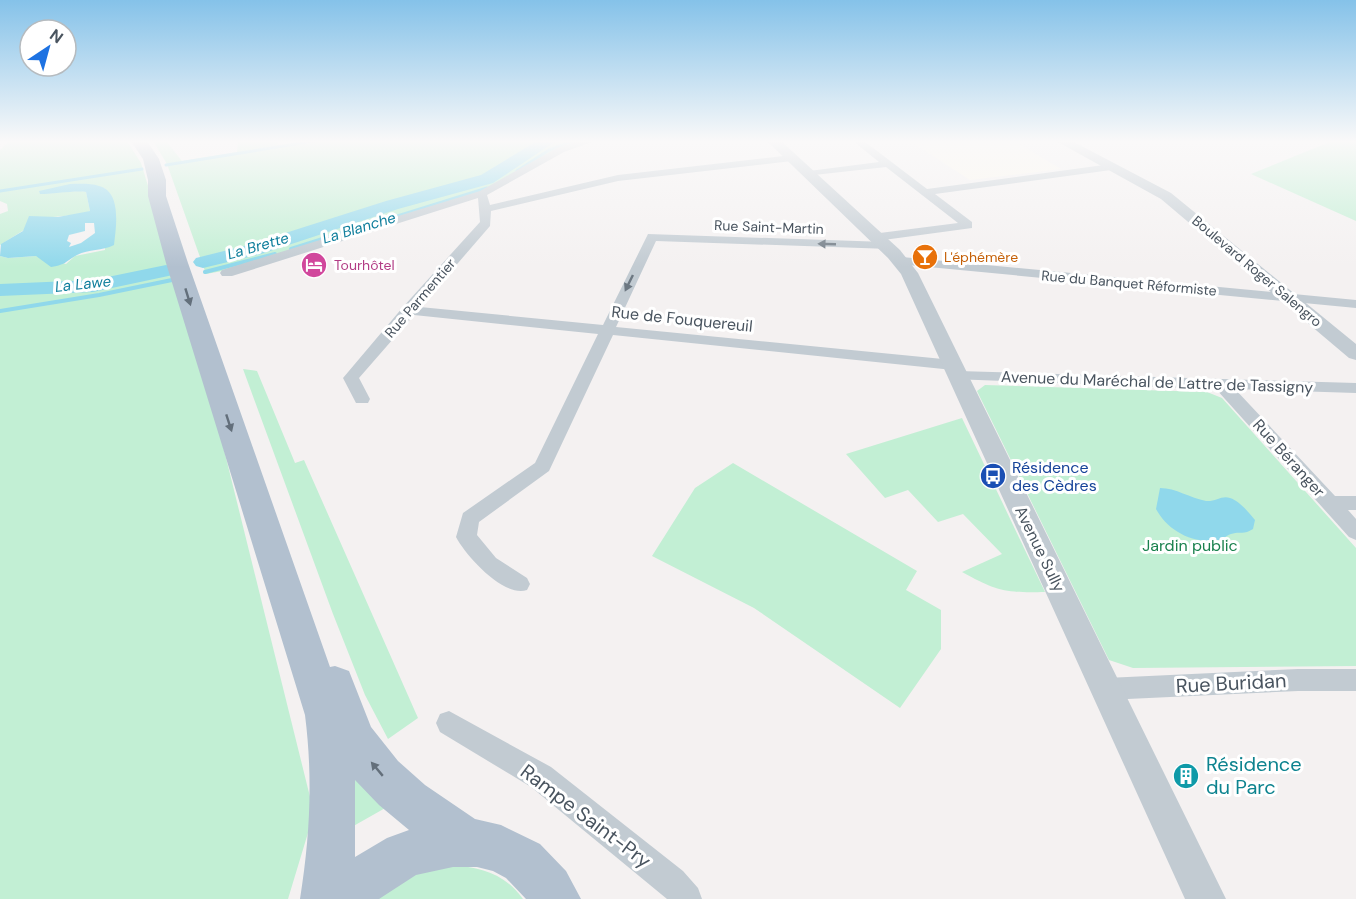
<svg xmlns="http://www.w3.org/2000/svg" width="1356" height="899" viewBox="0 0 1356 899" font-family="'DM Sans',sans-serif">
	<rect width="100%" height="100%" fill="#f4f1f1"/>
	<!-- commercial -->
	<path fill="#fcf8ed" d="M910,141H1014L1061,169L970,180Z"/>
	<!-- green -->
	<path fill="#c2efd4" d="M9,141H127L141,163L203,365L314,813L288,899H0V256L8,258L36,256L66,264L75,256L105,250V188L41,194C53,194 78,189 86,192L90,211L84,214L43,218L0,245V214L8,211L7,204L0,201V150Z
		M153,141H166L182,161L237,152L238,141H277L278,146L307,141H583L500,185L233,269L206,274L167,164Z
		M1332,141H1356V221L1251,174Z
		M243,369L257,371L295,463L304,460L418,718L388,739L365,695L333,614Z
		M985,385L1207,392L1222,398L1356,548V666L1133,668L1109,660L977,391Z
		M962,418L1045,592C1004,593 997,591 962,572L1002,554L963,514L938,522L908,490L885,498L846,454Z
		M733,463L917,571L906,590L941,610V649L900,708L754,608L652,556L695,488Z
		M352,764L387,807L350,828Z
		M451,864C482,869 503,872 523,899H372L415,872Z"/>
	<!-- water -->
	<path fill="#90d8eb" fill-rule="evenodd" d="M70,184C79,184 90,183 99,186C122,192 116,227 114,245C102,251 89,249 77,255C64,262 68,264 51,267L36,256L8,258L0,256L1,244L23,231L29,216L58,217L90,211L86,192C78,190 52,194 40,194L39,191ZM85,223H94L95,233L81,243L69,247L71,243L67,241L69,235L85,231Z
		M1160,488C1176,488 1190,498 1206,501C1215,502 1222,495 1230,498C1240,501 1249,513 1255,520L1253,529C1244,535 1240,531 1231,534C1227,535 1224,539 1219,540C1193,545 1167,530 1156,509Z"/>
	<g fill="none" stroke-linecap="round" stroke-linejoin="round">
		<!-- stream-far1 -->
		<path stroke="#90d8eb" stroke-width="3" d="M166,165L314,141
			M517,171L549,150L573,141
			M0,191L142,169
			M343,233L487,188"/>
		<!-- stream -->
		<path stroke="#90d8eb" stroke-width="4" d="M291,249L348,231
			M205,272L275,254
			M0,311L99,295L172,280"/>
		<!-- river -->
		<path fill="#90d8eb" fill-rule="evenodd" d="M537,141H556L493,183L398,209L261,254L203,268L196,266L193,262L196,258L248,245L386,201L481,175Z
			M166,265L173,267L176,271L173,275L93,292L0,296V284L93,280Z"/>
		<!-- minor -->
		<path fill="#c2cbd2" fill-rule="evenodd" d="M578,141H595L564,152L487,195L490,205L618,175L792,155L797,158L792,161L618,181L491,211L490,226L420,307L603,325L648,234L886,242L892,246L890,249L656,241L616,327L953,360L961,365L953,370L613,335L549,471L479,522L477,535L496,558L527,578L530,584L527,590C504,598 466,556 456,537L463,513L535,463L598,334L414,315L359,378L370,399L368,403H356L343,378L403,307L480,222L478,198L232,276H222L220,273L222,270L480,191L557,148Z
			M853,141H864L927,189L1111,164L1116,167L1111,170L935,194L972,222V228L876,241L872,240V234L958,223L886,167L805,176V172L809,171L879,162Z
			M902,257L1356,300V308L897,264L896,261L897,258Z
			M958,371L1356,383V393L1235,389L1335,496H1356V510H1348L1356,519V540L1349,537L1216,389L952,379L950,376Z
			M1298,669H1356V691H1298L1106,700L1097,697L1094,689L1097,681L1106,678Z
			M449,711L551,767L683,871L698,888L702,899H667L531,787L440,732L436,723L440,714Z"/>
		<!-- tertiary -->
		<path fill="#c2cbd2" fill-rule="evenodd" d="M767,141H781L900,250L918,273L1226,899H1185L901,274L888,258Z
			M1056,141H1072L1171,193L1356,344V360L1349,358L1161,199Z"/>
		<!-- primary -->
		<path fill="#b2c0cf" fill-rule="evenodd" d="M131,141H147L159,159L166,180V196L188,263L330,667L335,666L349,671L371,727L398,761L425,785L475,819L501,825L540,844L566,871L581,899H526L506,878L493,871L477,867H453L416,875L379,899H300C310,837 313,778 305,715L166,263L148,196V180L143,159ZM355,780L379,805L409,830L387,838L355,857Z"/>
	</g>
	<!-- one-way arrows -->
	<defs><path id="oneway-solid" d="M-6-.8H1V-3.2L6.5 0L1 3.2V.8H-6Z" transform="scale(1.5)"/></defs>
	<g fill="#6d7882">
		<use href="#oneway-solid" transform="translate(827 244) rotate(-178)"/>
		<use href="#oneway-solid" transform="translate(629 283) rotate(116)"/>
	</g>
	<g fill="#636f7b">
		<use href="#oneway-solid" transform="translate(188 297) rotate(73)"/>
		<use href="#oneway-solid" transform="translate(229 423) rotate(72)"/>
		<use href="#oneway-solid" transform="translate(377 769) rotate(-130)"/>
	</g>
	<!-- sky -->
	<linearGradient id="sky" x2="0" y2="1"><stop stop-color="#85c2e9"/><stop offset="0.53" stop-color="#faf9f9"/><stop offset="1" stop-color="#faf9f9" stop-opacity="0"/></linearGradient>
	<rect width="1356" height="267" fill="url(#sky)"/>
	<!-- icons -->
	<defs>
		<g id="bar-disc" transform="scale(1.35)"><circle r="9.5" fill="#e8710a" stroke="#fff"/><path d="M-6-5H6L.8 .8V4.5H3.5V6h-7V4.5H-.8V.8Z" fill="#fff"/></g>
		<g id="hotel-disc" transform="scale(1.35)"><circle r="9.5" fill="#d1479c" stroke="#fff"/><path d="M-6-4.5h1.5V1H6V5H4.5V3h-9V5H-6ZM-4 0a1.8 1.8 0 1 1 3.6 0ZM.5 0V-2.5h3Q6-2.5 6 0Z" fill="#fff"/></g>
		<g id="bus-disc" transform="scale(1.35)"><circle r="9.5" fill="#1a4fb4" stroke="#fff"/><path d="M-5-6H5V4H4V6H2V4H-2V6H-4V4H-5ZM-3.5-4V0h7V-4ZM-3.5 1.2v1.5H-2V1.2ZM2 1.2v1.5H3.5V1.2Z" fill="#fff"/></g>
		<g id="building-disc" transform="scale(1.35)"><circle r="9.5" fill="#0f9aa8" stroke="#fff"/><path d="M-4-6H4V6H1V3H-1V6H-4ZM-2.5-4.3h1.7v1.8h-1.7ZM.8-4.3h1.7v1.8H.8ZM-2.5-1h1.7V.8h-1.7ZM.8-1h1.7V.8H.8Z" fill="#fff"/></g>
	</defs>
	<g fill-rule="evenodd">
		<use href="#bar-disc" x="925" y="257"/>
		<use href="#hotel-disc" x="314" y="265"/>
		<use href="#bus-disc" x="993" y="476"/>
		<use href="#building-disc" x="1186" y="776"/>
	</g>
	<g text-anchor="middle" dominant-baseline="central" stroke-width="6" stroke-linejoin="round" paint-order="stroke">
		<!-- far-street labels -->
		<g font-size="14" fill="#49545f" stroke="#fff">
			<text transform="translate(769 227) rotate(2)">Rue Saint-Martin</text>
			<text transform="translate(1257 271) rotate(40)">Boulevard Roger Salengro</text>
			<text transform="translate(1129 283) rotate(5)">Rue du Banquet Réformiste</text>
			<text transform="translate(420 298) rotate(-49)">Rue Parmentier</text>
		</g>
		<!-- far-food labels -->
		<g font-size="14" fill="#c56008" stroke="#fff" text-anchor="start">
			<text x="944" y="257">L'éphémère</text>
		</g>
		<!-- far-hotel labels -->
		<g font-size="14" fill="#b23c85" stroke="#fff" text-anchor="start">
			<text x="334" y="265">Tourhôtel</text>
		</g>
		<!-- far-water labels -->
		<g font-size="15" font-style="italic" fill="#0f7e9c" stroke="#fff">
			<text transform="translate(359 228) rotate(-17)">La Blanche</text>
			<text transform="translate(258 246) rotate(-16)">La Brette</text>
			<text transform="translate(83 284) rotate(-6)">La Lawe</text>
		</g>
		<!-- street labels -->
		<g font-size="16" fill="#49545f" stroke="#fff">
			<text transform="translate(682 319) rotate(6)">Rue de Fouquereuil</text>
			<text transform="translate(1157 382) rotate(2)">Avenue du Maréchal de Lattre de Tassigny</text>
			<text transform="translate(1289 458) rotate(48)">Rue Béranger</text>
			<text transform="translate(1040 549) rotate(64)">Avenue Sully</text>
		</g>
		<!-- transit labels -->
		<g font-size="16" fill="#164399" stroke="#fff" text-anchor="start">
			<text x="1012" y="467">Résidence<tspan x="1012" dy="18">des Cèdres</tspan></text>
		</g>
		<!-- park labels -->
		<g font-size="16" fill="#19814d" stroke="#fff">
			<text x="1190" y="545">Jardin public</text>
		</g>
		<!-- near-street labels -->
		<g font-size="20" fill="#49545f" stroke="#fff">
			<text transform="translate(1231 683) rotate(-3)">Rue Buridan</text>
			<text transform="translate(586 816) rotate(37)">Rampe Saint-Pry</text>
		</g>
		<!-- near-culture labels -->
		<g font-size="20" fill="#0d838f" stroke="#fff" text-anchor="start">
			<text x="1206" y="764">Résidence<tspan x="1206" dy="23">du Parc</tspan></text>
		</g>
	</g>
	<!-- north arrow -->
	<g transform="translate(48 48) rotate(36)"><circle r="28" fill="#ffffff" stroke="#b6bbbf" stroke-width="1.5"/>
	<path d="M0-4.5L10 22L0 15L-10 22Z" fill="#1d72e2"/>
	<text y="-9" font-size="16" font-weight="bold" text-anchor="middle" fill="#49545f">N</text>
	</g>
</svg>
